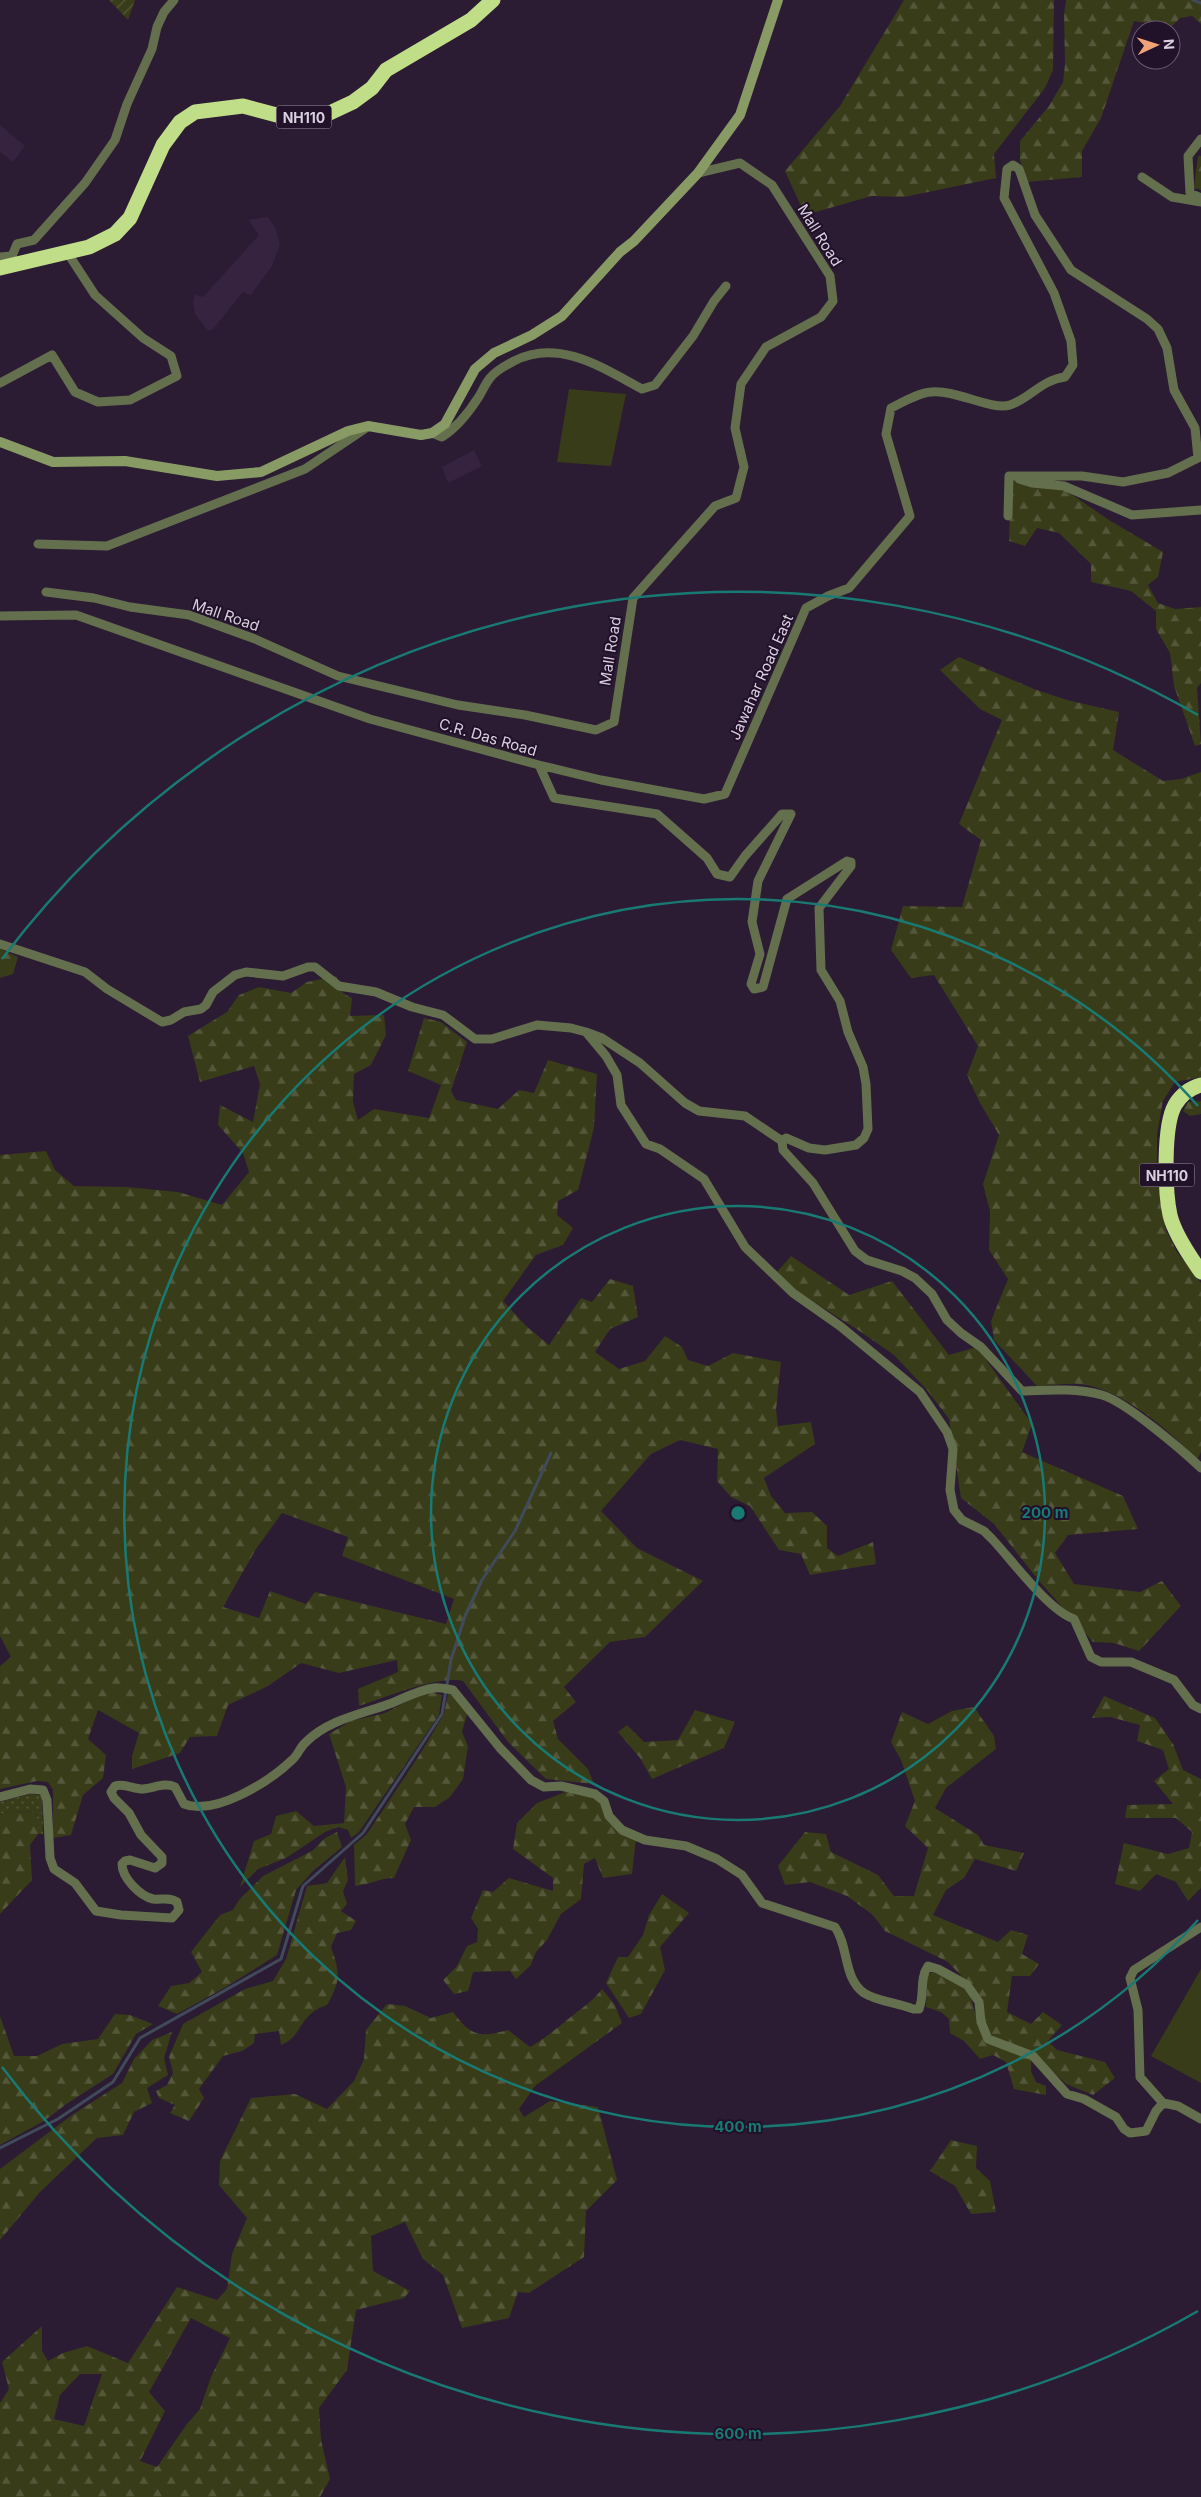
<svg xmlns="http://www.w3.org/2000/svg" width="1201" height="2497" viewBox="0 0 1201 2497" font-family="Inter,sans-serif">
	<defs>
		<pattern id="grass-dots" width="8" height="8" patternUnits="userSpaceOnUse" patternTransform="scale(1.25)"><rect width="8" height="8" fill="#383c18"/><path d="M2 2h.1M6 6h.1" fill="none" stroke="#545739" stroke-width="1.8" stroke-linecap="round"/></pattern>
		<pattern id="forest-firs" width="22" height="20" patternUnits="userSpaceOnUse" patternTransform="scale(1.25)"><rect width="22" height="20" fill="#383c18"/><path d="M5 1l3.5 6h-7zM16 11l3.5 6h-7z" fill="#545739"/></pattern>
		<pattern id="garden-furrows" width="10" height="10" patternUnits="userSpaceOnUse" patternTransform="scale(1.25)"><rect width="10" height="10" fill="#383c18"/><path d="M-1 1l2-2M0 10L10 0M9 11l2-2" fill="none" stroke="#545739"/></pattern>
	</defs>
	<rect width="100%" height="100%" fill="#2b1b33"/>
	<!-- built -->
	<path fill="#352340" d="M0,125L25,146L13,162L0,152Z
		M268,217L276,229L280,245L272,266L251,295L243,292L213,329L208,331L195,314L193,301L195,294L203,297L259,235L248,220Z
		M474,450L482,466L448,483L442,467Z"/>
	<!-- grass -->
	<path fill="url(#grass-dots)" d="M30,1794L42,1795L43,1834H38L36,1812L8,1811L0,1815V1802Z"/>
	<!-- forest -->
	<path fill="url(#forest-firs)" fill-rule="evenodd" d="M904,0H1054L1053,70L1045,88L994,154L996,178L904,197L872,196L805,215L785,171L840,106Z
		M1066,0H1201V24L1192,16L1180,18L1171,27L1134,21L1101,118L1082,151V177L1027,182L1020,160V141L1049,106L1063,82L1065,65L1064,14Z
		M1198,156H1201V190L1194,188Z
		M1011,480L1033,487L1064,489L1109,520L1163,552L1158,577L1148,585L1158,603L1175,609L1201,607V683L1197,688L1201,744L1195,746L1174,686L1170,653L1156,629V611L1131,591L1091,582V564L1059,533L1037,528L1025,546L1009,541Z
		M959,657L1034,689L1067,700L1119,712L1113,750L1163,781L1181,779L1201,772V1077L1175,1082L1163,1101L1157,1134V1175L1166,1230L1177,1252L1201,1283V1452L1197,1460C1171,1431 1119,1387 1079,1384C1066,1383 1051,1386 1037,1386L994,1340L991,1321L1008,1279L989,1250L990,1211L983,1184L999,1135L980,1103L967,1075L978,1046L934,975L911,978L891,950L903,906L962,907L981,840L959,824L1002,720L980,709L940,670Z
		M0,949L18,957L13,974L0,978Z
		M336,976L343,993L352,998L350,1016L384,1015L386,1035L371,1065L354,1074L353,1102L358,1120L374,1109L429,1118L441,1085L408,1071L424,1018L441,1022L467,1042L451,1091L456,1100L498,1109L519,1090L534,1093L548,1060L597,1074L594,1128L578,1190L558,1201L557,1215L573,1228L563,1245L536,1255L503,1301L526,1326L549,1345L581,1298L592,1302L610,1279L633,1286L638,1317L610,1329L595,1352L619,1369L645,1361L665,1336L682,1347L688,1360L708,1366L733,1353L781,1362L776,1410L778,1426L811,1422L815,1444L764,1478L771,1496L785,1513L812,1512L827,1526V1548L838,1556L873,1542L876,1564L810,1575L801,1554L779,1550L750,1506L731,1497L717,1481L718,1449L680,1440L651,1454L601,1511L637,1548L703,1581L645,1637L610,1642L564,1687L576,1702L553,1721L558,1739L588,1769L594,1784L546,1779L508,1742L463,1681C439,1675 384,1698 359,1706L358,1689L398,1672L397,1660L339,1673L301,1663L268,1686L228,1705L217,1736L190,1737L180,1753L132,1769V1756L139,1733L98,1710L88,1739L106,1755L103,1778L83,1795L71,1835L53,1838V1790L48,1782L37,1781L0,1789V1666L11,1657L0,1636V1155L46,1151L55,1170L74,1186L127,1187L178,1192L222,1205L249,1172L243,1153L218,1125L220,1105L253,1122L260,1084L254,1066L200,1082L188,1036L227,1012L239,995L259,987L291,993L307,982ZM282,1513L348,1537L342,1556L454,1599L446,1624L315,1592L306,1604L270,1591L259,1618L223,1607L256,1549Z
		M1201,1101V1114L1190,1116L1183,1111L1188,1102Z
		M791,1256L849,1295L892,1281L949,1355L977,1347L1032,1424L1022,1452L1123,1496L1138,1529L1068,1535L1055,1553L1074,1584L1140,1592L1162,1581L1181,1606L1139,1651L1114,1643L1093,1642L1040,1582L994,1524L961,1498L949,1419L927,1390L894,1355L858,1330L795,1290L776,1273Z
		M432,1692L442,1695L439,1715L359,1832L351,1838L348,1830L338,1827L325,1832L286,1858L258,1869L240,1887L254,1841L271,1834L276,1816L296,1811L314,1826L344,1823L346,1787L329,1734L351,1721L385,1713L415,1697Z
		M448,1694L454,1695L467,1714L462,1732L468,1746L463,1779L450,1797L435,1807H414L405,1824L411,1840L394,1878C379,1878 370,1885 355,1886L354,1845L367,1834L420,1754L444,1714Z
		M1104,1696L1155,1718L1173,1744L1183,1770L1201,1779V1888L1188,1901L1176,1882L1156,1874L1140,1891L1115,1884L1124,1843L1168,1854L1189,1848L1192,1832L1176,1818H1125L1127,1805L1173,1804L1154,1781L1169,1769L1163,1750L1137,1741L1140,1725L1110,1717L1092,1718Z
		M974,1707L994,1736L996,1749L946,1788L935,1808L978,1835L984,1845L1024,1853L1016,1871L975,1859L964,1878L946,1890L933,1915L998,1942L1011,1930L1028,1935L1022,1954L1039,1964L1030,1976H1012L1007,2012L1031,2024L1043,2012L1062,2025L1048,2041L1057,2050L1105,2062L1115,2078L1093,2095L1066,2084L1047,2066L990,2036L966,1981L948,1962L885,1931L873,1915L847,1896L810,1882L785,1885L778,1866L805,1832L826,1834L831,1852L878,1875L894,1896H914L928,1848L905,1826L915,1801L901,1760L891,1742L902,1712L928,1724L952,1711Z
		M695,1710L735,1722L724,1748L652,1779L640,1758L618,1732L627,1725L644,1742L678,1740Z
		M568,1791L597,1798C610,1819 609,1832 636,1839L632,1874L603,1878L595,1858L584,1864L581,1899L561,1914L547,1940L536,1952L531,1965L516,1979L510,1971L473,1972L468,1991L454,1994L443,1980L457,1966L467,1946L477,1942L478,1929L471,1918L483,1890L493,1892L509,1878L553,1891V1878L513,1849L517,1823L537,1803Z
		M8,1811L36,1812L38,1834L30,1845L32,1880L0,1914V1815Z
		M337,1832L342,1847L312,1872L296,1890L277,1955L226,1987L177,2014L158,2006L171,1986L189,1983L202,1972L191,1952L220,1915L233,1910L239,1900L263,1876L312,1851L325,1838Z
		M345,1857L348,1880L343,1891L347,1904L341,1911L356,1921L351,1930L337,1933L331,1947C340,1972 341,1981 327,2005C297,2015 305,2035 281,2045L279,2031L255,2034L254,2043L242,2051L223,2056L199,2089L204,2098L189,2121L170,2113L175,2105L159,2098L156,2091L167,2085L173,2073L169,2057L183,2024L245,1989L273,1981L286,1959L307,1886L327,1883Z
		M662,1894L689,1913L660,1947L665,1970L641,2014L629,2018L606,1983L618,1957H628L643,1935L649,1915Z
		M934,1972L962,1986L971,1998L979,2027L988,2043L1031,2059V2071L1036,2082L1046,2086V2095L1014,2089L1006,2062L993,2055L980,2059L964,2041L950,2033L949,2019L941,2012L926,2007L927,1974Z
		M602,1989L615,2005L622,2023L535,2086L519,2109L524,2117L550,2101L598,2107L617,2180L586,2211L584,2257L529,2293L518,2292L509,2318L462,2328L443,2275L423,2259L405,2222L371,2236L373,2271L410,2291L404,2298L356,2310L347,2370L319,2408L321,2440L330,2479L320,2497H0V2403L9,2389L2,2362L42,2326V2351L48,2361L63,2353L87,2346L128,2363L177,2287L217,2300L227,2289L232,2254L247,2218L219,2185L220,2161L251,2098L295,2094L327,2109L354,2081L364,2059L366,2030L387,2004L405,2006L431,2018L453,2012C471,2036 479,2038 508,2030L530,2047C547,2037 557,2028 572,2016C583,2007 593,2001 602,1989ZM191,2318L230,2338L211,2377L200,2409L187,2424L157,2467L140,2461L165,2411L149,2392ZM80,2374H102L84,2426L54,2419L60,2395Z
		M115,2014L130,2015L153,2024L136,2034L113,2074L65,2105L44,2121L0,2145V2016L14,2056H37L62,2044L98,2039Z
		M172,2032L164,2058L168,2075L147,2088L152,2103L134,2112L123,2135L97,2138L40,2192L0,2240V2169L72,2115L122,2083L134,2059L152,2040Z
		M951,2140L977,2146L976,2168L990,2181L996,2212L971,2214L955,2186L930,2171Z"/>
	<!-- garden -->
	<path fill="url(#garden-furrows)" d="M109,0H135L128,20Z"/>
	<!-- pitch -->
	<path fill="#383c18" d="M569,389L626,394L611,466L557,462Z
		M1201,1969V2083L1151,2056Z"/>
	<g fill="none" stroke-linecap="round" stroke-linejoin="round">
		<!-- stream -->
		<path stroke="#414a5a" stroke-width="3" d="M1193,0L1201,3
			M0,2148L58,2119L113,2082L140,2038L281,1959L303,1886L363,1833L442,1714L451,1660L465,1616L482,1580L515,1531L551,1453"/>
		<!-- street -->
		<path stroke="#646f4e" stroke-width="9" d="M1201,139L1188,156L1190,193L1201,198
			M1142,177L1172,197L1201,202
			M0,257L12,256L17,244L34,240L85,183L115,140L127,104L152,49L157,27L164,12L174,0
			M0,383L52,355L75,392L98,402L130,400L177,376L171,356L143,338L95,295L67,252
			M432,433L442,437C456,428 469,412 478,398C482,392 485,384 490,378C496,370 505,366 514,361C559,338 603,368 642,389L655,385L693,336L714,301L726,286
			M1019,479L1032,483L1064,486L1132,515L1201,510
			M1008,516L1009,476
			M38,544L107,546L305,469L366,428
			M46,592L94,598L130,607L189,615L255,639L338,676L458,705L525,715L596,730L614,722L633,598L715,506L736,498L744,467L735,428L741,384L766,347L821,317L833,301L830,276L772,185L740,163L698,173
			M0,616L76,615L370,719L539,765L554,798L657,814L707,858L717,874L730,877L745,856L782,814H791L758,881L752,922L760,954L751,984L754,989L763,987L787,899L847,861L851,862V866L819,908L821,970L840,1001L848,1032L863,1067L866,1084L868,1129L864,1138L856,1145L825,1150L809,1148L786,1138L782,1141L783,1150L813,1183L855,1251L867,1260L902,1271L915,1278L932,1294L947,1320L961,1333L981,1347L1022,1391C1049,1390 1076,1388 1102,1395C1126,1402 1182,1450 1201,1468
			M539,765L601,780L704,799L725,794L806,608L828,596L849,588L910,516L886,434L891,408C903,402 918,393 931,392C955,389 992,411 1010,405C1031,398 1041,380 1065,377L1073,365L1071,341L1054,293L1004,198L1007,169L1013,165L1019,169L1035,215L1071,270L1147,319L1158,329L1167,348L1174,390L1195,428L1198,458L1168,473L1123,482L1082,476H1009
			M0,944L85,972L107,989L162,1022L171,1020L184,1012L201,1009L206,1005L213,992L235,975L246,972L283,976L308,967H315L339,986L376,992L412,1007L443,1015L475,1039H492L537,1025L571,1028L586,1032L606,1056L617,1075L621,1105L646,1144L660,1149L704,1179L745,1247L793,1293L840,1326L920,1392L947,1432L953,1449L950,1490L954,1510L962,1520L984,1531L992,1539C1012,1560 1048,1610 1074,1619L1091,1657L1101,1662H1131L1174,1680L1193,1705L1201,1709
			M586,1032L602,1038L640,1063L685,1103L699,1111L745,1116L782,1141
			M0,1797L30,1789L43,1790L47,1800L50,1858L54,1869L75,1883L96,1911L121,1915L172,1918L179,1910L177,1902C170,1897 162,1900 153,1899C140,1896 122,1878 122,1864L125,1861L130,1860L155,1868L162,1863V1857L141,1835L129,1813L114,1798L111,1792L115,1786C125,1783 133,1789 143,1789C154,1788 165,1782 175,1787L184,1804C215,1816 269,1782 292,1760C298,1755 300,1747 306,1742C329,1719 363,1714 392,1703C406,1697 419,1690 434,1688C440,1687 447,1689 453,1690L500,1748L531,1780L544,1787L561,1786L595,1794L604,1801L609,1816L622,1830L645,1840L686,1846L717,1859L742,1875L762,1903L835,1927C849,1947 843,1978 864,1993C878,2002 897,2002 913,2009H919C925,1994 919,1979 928,1966L938,1969L967,1985L979,2002L981,2022L988,2039L1033,2056L1067,2094L1084,2099L1116,2117L1124,2129L1130,2133L1146,2131L1156,2111L1163,2103L1178,2106L1201,2119
			M1163,2103L1140,2077L1138,2010L1130,1978L1134,1970L1201,1927"/>
		<!-- secondary -->
		<path stroke="#899b65" stroke-width="10" d="M0,442L53,462L125,461L217,476L261,472L348,431L368,426L421,435L432,433L445,424L475,369L494,353L532,335L562,316L620,252L634,241L698,173L740,115L778,0"/>
		<!-- highway -->
		<path stroke="#c0dd87" stroke-width="15" d="M0,268L89,247L115,234L130,218L163,145L180,122L195,112L243,106L288,118L321,117L353,102L372,88L386,70L471,20L493,0
			M1201,1085C1190,1088 1181,1095 1175,1105C1163,1126 1165,1192 1170,1215C1174,1232 1191,1258 1201,1272"/>
	</g>
	<!-- distance rings -->
	<g fill="none" stroke="#197a74" stroke-width="2.5">
		<circle cx="738" cy="1513" r="307"/>
		<path d="M1198 1920A614 614 0 1 1 1198 1106"/>
		<path d="M1198 2311A921 921 0 0 1 2 2067M2 959A921 921 0 0 1 1198 715"/>
	</g>
	<g text-anchor="middle" dominant-baseline="central" stroke-width="4" stroke-linejoin="round" paint-order="stroke">
		<!-- shield labels -->
		<g fill="#211129" stroke="#a296a8" stroke-width="1">
			<rect x="276.5" y="105.5" width="55" height="23" rx="4"/>
			<rect x="1139.5" y="1163.5" width="55" height="23" rx="4"/>
		</g>
		<g font-size="14" font-weight="bold" fill="#d9cfdf">
			<text x="304" y="117">NH110</text>
			<text x="1167" y="1175">NH110</text>
		</g>
		<!-- street labels -->
		<g font-size="15" fill="#d9cfdf" stroke="#211129">
			<text transform="translate(820 235) rotate(58)">Mall Road</text>
			<text transform="translate(226 615) rotate(19)">Mall Road</text>
			<text transform="translate(610 651) rotate(-81)">Mall Road</text>
			<text transform="translate(761 677) rotate(-66)">Jawahar Road East</text>
			<text transform="translate(488 737) rotate(16)">C.R. Das Road</text>
		</g>
	</g>
	<circle cx="738" cy="1513" r="8" fill="#197a74" stroke="#211129" stroke-width="2.5"/>
	<g font-size="15" text-anchor="middle" font-weight="bold" fill="#197a74" stroke="#211129" stroke-width="4" stroke-linejoin="round" paint-order="stroke">
		<text x="1045" y="1518">200 m</text>
		<text x="738" y="2132">400 m</text>
		<text x="738" y="2439">600 m</text>
	</g>
	<!-- north arrow -->
	<g transform="translate(1156 45) rotate(86)"><circle r="24" fill="#211129" stroke="#6b5d72"/>
	<path d="M0-4L9 19L0 12L-9 19Z" fill="#f0a279"/>
	<text y="-8" font-size="14" font-weight="bold" text-anchor="middle" fill="#d9cfdf">N</text>
	</g>
</svg>
